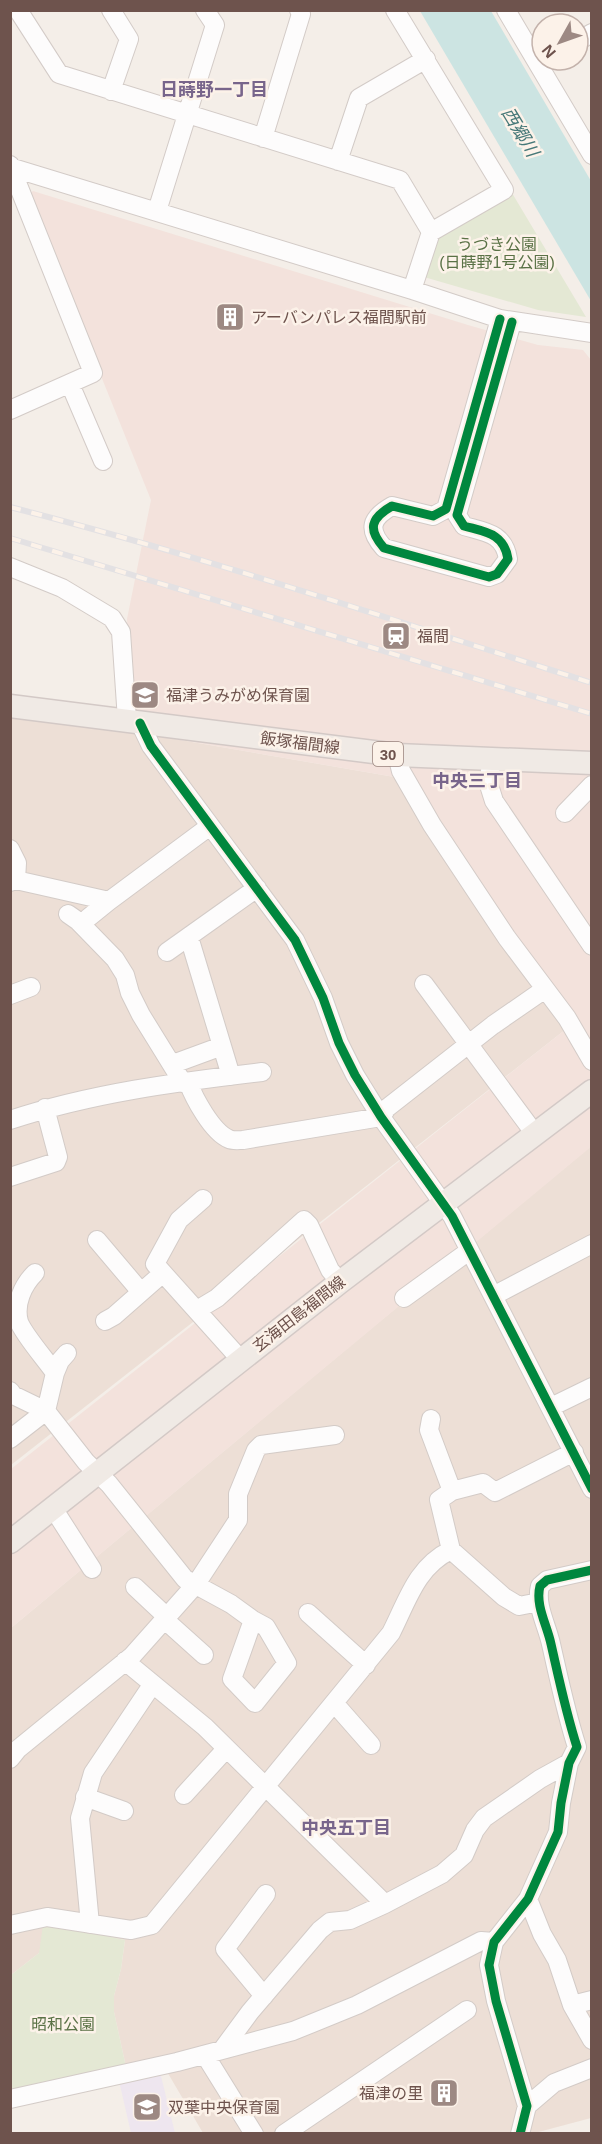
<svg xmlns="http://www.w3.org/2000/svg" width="602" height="2144" viewBox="0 0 602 2144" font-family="Helvetica,'Noto Sans JP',sans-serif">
	<rect width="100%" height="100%" fill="#f4eee8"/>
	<!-- residential -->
	<path fill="#eddfd6" d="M11,716L163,737L412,780L575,1022L11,1465Z
		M591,1146V2118L531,2134L203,2133L166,2070L126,2067L114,2012V1996L121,1969L125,1940L107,1936L39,1953L11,1975V1628Z"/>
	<!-- commercial -->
	<path fill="#f3e2dc" d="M33,191L468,325L538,345L583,350L591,360L592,1146L11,1628V1469L575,1022L412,780L163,737L132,707L127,619L151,500L28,195Z"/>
	<!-- education -->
	<path fill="#eee6ef" d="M160,2072L175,2133H131L119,2081Z"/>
	<!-- green -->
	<path fill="#e4e8d4" d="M512,193L586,317L538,310L424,277L435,240Z
		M43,1925L104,1932L107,1936L125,1940L121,1969L114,1996V2012L126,2067L11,2092V1975L39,1953Z"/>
	<!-- water -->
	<path fill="#cce4e2" d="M420,11H491L591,181V301Z"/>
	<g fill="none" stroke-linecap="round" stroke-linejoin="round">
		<!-- minor casing -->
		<g stroke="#d3cbc7" stroke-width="20">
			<path id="minor" d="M18,10L59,74L400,180L431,232
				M111,10L129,39L111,91
				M395,10L504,190L431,232L412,290
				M506,10L592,155
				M578,41L592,33
				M263,138L301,14L299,10
				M338,161L359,98L426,59
				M10,165L93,373L10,410
				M10,167L412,290L500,319L592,333
				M157,211L215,25L205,10
				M500,319L446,509L433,516L392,506C371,518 367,529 384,548L489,577L497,574L508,559C504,533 485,532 464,526L457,515L512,322
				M70,384L103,461
				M10,567L62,588L112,618L121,632L127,720
				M140,723L151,746L295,940L323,998L339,1043L355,1075L381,1117L452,1216L592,1489
				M397,755L401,771L432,825L507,938L567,1018L592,1061
				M492,760L488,782L494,801L592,946
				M565,813L592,785
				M10,849L17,863L16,880
				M10,882L16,880L109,901L210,826
				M68,914L78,921L115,959L125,975L130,993L141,1015L183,1083
				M88,918L109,901
				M189,937L231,1076
				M167,952L257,888
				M424,984L535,1134
				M10,995L31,987
				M173,1064L222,1046
				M188,1082C194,1098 212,1132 229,1139C233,1141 239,1140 243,1140L381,1117L387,1108L493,1025L545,989
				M10,1120C92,1093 177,1082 262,1072
				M10,1177L56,1162L58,1157L45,1108
				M97,1240L141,1292
				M35,1273C23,1285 14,1304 19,1322C24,1335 46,1360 55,1373
				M163,1273L241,1360
				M493,1296L592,1244
				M404,1298L469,1251
				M197,1310L217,1298L304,1220L309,1225L330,1270L340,1282
				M105,1321L114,1316L163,1273L155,1264L179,1220L203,1199
				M10,1391L13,1395L46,1411L86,1462L109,1484L185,1579L231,1604L253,1620L232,1679L255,1703L287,1663L266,1627L253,1620
				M551,1407L592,1387
				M431,1419L429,1430L452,1491
				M10,1439L46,1411L55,1373L60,1361L67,1353
				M53,1508L92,1569
				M135,1587L167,1617
				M539,1602L519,1606L504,1597L451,1550L439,1500L452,1491L483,1483L495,1492L574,1452
				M308,1613L366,1665
				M165,1620L204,1655
				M125,1661L205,1727L385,1904
				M335,1704L371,1745
				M10,1759L18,1749L132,1656L196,1584L238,1520V1494L256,1450L261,1445L335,1435
				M184,1795L226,1749
				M85,1797L124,1811
				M528,1899L542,1934L557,1960L572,2005L592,2040
				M90,1924L80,1818L93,1773L152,1685
				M10,1925L47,1917L131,1930L152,1925L391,1633C407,1602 416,1567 451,1550
				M264,1996L225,1949L266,1894
				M572,2005L592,2000
				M222,2050L250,2012L320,1930L330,1922L350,1920L385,1904L442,1874L464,1855L475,1830L484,1818L540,1779L569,1763
				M205,2055L254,2134
				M10,2099L177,2062L293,2031L357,2005L481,1941L494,1942
				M527,2106L554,2083L592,2068
				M284,2134L467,2010
				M520,2134L527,2106L496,2001L489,1965L494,1942L528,1899L558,1832L561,1803L569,1763L577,1747C566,1713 559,1679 551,1644C547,1625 535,1605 540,1586L547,1580L592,1570"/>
		</g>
		<!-- major casing -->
		<g stroke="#d3c9c6" stroke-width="25">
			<path id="major" d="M10,706L397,755L592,763
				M10,1542L340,1282L592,1091"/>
		</g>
		<!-- minor -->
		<use href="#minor" stroke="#fdfcfc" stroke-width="18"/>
		<!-- major -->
		<use href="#major" stroke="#f0eae5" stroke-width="22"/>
		<!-- rail casing -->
		<g stroke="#e3e1e3" stroke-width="6">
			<path id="rail" d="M10,507C206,557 399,622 592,683
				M10,538L592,714"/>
		</g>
		<!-- rail -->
		<use href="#rail" stroke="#fcf2e9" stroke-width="4" stroke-dasharray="11" stroke-linecap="butt"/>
		<!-- cycleway casing -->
		<g stroke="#fcf2e9" stroke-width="13">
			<path id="cycleway" d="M500,319L446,509L433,516L392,506C371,518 367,529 384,548L489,577L497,574L508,559C504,533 485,532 464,526L457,515L512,322
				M140,723L151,746L295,940L323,998L339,1043L355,1075L381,1117L452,1216L592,1489
				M520,2134L527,2106L496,2001L489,1965L494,1942L528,1899L558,1832L561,1803L569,1763L577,1747C566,1713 559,1679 551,1644C547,1625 535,1605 540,1586L547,1580L592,1570"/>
		</g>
		<!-- cycleway -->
		<use href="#cycleway" stroke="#00873e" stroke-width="9"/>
	</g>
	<!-- icons -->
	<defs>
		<g id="building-square" transform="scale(1.5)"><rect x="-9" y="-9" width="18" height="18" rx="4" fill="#9d8983" stroke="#fcf2e9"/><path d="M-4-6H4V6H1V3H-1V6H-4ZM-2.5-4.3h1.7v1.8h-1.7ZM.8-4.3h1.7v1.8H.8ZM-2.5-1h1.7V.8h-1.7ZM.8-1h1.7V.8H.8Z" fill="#fff"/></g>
		<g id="station-square" transform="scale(1.5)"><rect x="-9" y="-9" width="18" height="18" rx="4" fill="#9d8983" stroke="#fcf2e9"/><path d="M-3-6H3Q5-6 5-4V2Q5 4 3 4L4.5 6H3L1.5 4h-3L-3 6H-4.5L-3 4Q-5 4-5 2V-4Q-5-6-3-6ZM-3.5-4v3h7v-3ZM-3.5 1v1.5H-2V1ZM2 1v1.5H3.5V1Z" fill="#fff"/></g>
		<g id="school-square" transform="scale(1.5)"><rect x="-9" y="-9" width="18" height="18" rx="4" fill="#9d8983" stroke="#fcf2e9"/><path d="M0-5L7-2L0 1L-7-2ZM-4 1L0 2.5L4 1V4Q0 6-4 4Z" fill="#fff"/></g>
	</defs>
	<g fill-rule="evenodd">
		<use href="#building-square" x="230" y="317"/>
		<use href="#station-square" x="396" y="636"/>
		<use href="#school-square" x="145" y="695"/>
		<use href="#building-square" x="444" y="2093"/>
		<use href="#school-square" x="147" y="2107"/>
	</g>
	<g text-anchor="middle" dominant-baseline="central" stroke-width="5" stroke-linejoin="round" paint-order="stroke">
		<!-- shield labels -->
		<rect fill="#fcf2e9" stroke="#99837c" stroke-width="1.5" x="373" y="742" width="30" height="24" rx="4.5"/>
		<g font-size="15" font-weight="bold" fill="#6e534d">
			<text x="388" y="754">30</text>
		</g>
		<!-- park labels -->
		<g font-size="16" fill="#5a7246" stroke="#fcf2e9">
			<text x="497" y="244">うづき公園<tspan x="497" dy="18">(日蒔野1号公園)</tspan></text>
			<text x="63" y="2024">昭和公園</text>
		</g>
		<!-- poi labels -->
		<g font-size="16" fill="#6e534d" stroke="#fcf2e9" text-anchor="start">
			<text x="251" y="317">アーバンパレス福間駅前</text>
			<text x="417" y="636">福間</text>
			<text x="166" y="695">福津うみがめ保育園</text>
			<text x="423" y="2093" text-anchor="end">福津の里</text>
			<text x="168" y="2107">双葉中央保育園</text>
		</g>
		<!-- street labels -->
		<g font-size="16" fill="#6e534d" stroke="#fcf2e9">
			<text transform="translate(300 743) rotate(7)">飯塚福間線</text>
			<text transform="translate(299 1314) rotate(-38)">玄海田島福間線</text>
		</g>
		<!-- neighbourhood labels -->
		<g font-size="18" font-weight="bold" fill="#78658b" stroke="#fcf2e9">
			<text x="214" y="90">日蒔野一丁目</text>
			<text x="477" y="781">中央三丁目</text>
			<text x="346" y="1828">中央五丁目</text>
		</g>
		<!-- water labels -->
		<g font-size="18" font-style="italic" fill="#467878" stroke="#fcf2e9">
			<text transform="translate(520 132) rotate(59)">西郷川</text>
		</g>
	</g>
	<!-- border -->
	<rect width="602" height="2144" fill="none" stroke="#6e534d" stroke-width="24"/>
	<!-- north arrow -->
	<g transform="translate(560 42) rotate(230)"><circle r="28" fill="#fcf2e9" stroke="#c3b2ab" stroke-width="1.5"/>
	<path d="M0-4.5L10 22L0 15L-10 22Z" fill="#9d8983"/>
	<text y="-9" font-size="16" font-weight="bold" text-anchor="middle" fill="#6e534d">N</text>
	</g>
</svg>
